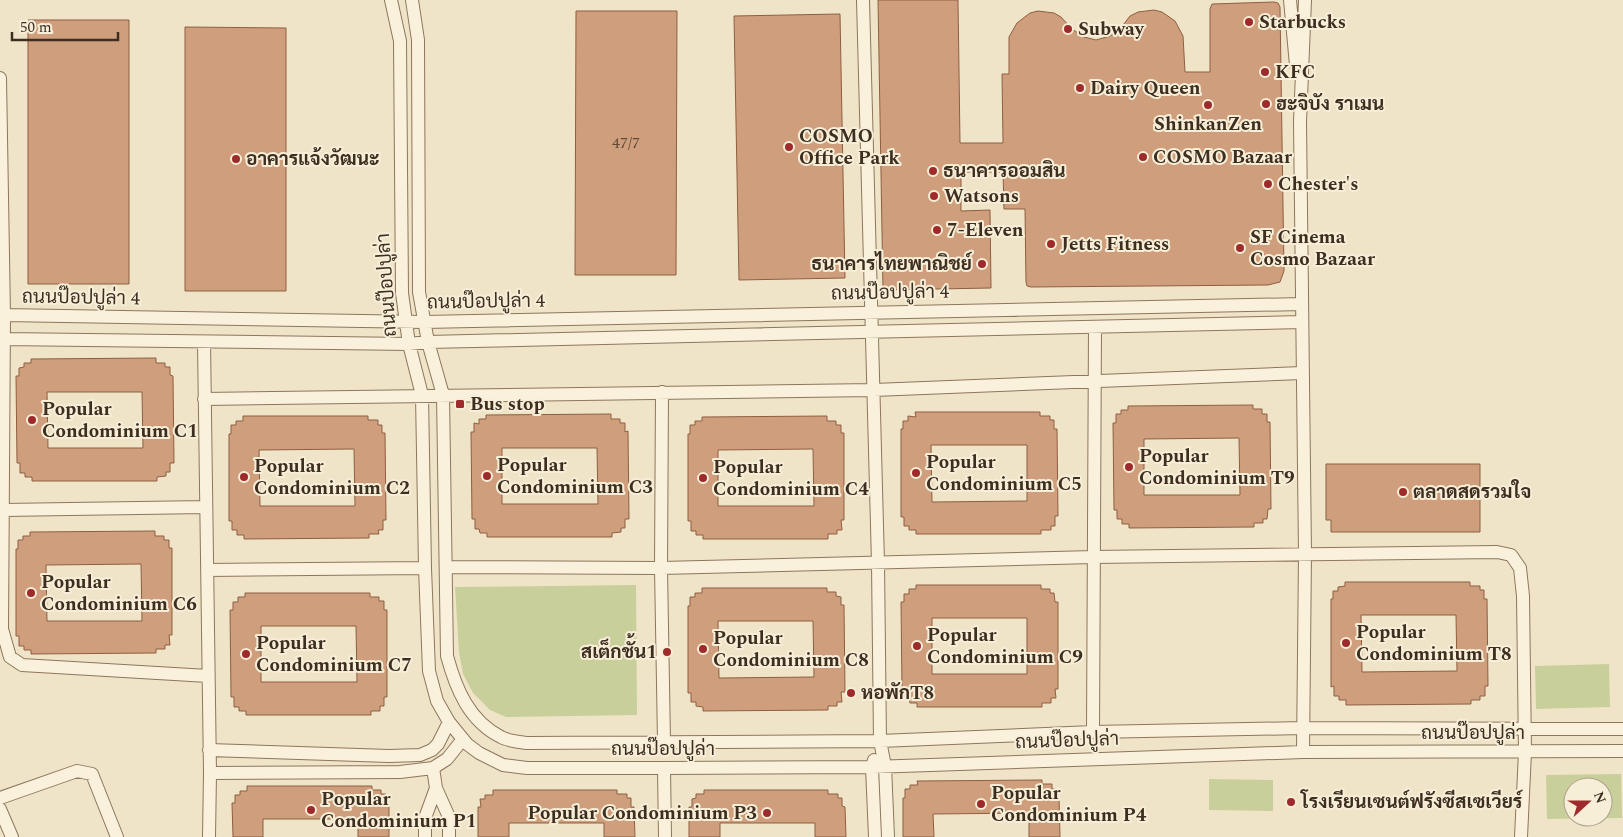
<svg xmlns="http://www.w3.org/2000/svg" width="1623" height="837" viewBox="0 0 1623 837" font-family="Spectral,Sarabun,serif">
	<rect width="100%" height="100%" fill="#f0e4c8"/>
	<!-- green -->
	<path fill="#c9cf9b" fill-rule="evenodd" d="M636,585L637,715L506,717L490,710L473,693L463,674L459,652L455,587Z
		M1609,664L1610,707L1536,709L1535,666Z
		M1621,774L1622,818L1547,819L1546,775ZM1573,787H1603V817H1573Z
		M1209,779L1273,780V811L1209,810Z"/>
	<!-- building -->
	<path fill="#cf9f7d" stroke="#8d5f41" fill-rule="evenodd" d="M878,0H958L960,143H1003L1002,74H1009V37L1017,23L1030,13L1038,11L1054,13L1061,17L1072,29L1084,37L1096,40L1110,36L1120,29L1130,16L1138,12L1154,10L1162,12L1175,21L1183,36L1185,72H1210V9L1212,4L1274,2L1278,3L1280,7L1284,271L1280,282L1268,285L1031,287L1027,286L1026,282L1025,209H1004L1003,172H961V211L990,210L991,288L883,290Z
		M576,11H677L676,275H575Z
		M840,14L845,278L739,280L734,16Z
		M28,20H129V284H28Z
		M185,27L286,28V291H185Z
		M156,358V363H165V367H170V375L173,376L174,463H170V472H166V476L157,477V481H32V477H25V473H20V463H17L16,376H19V368L24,367V363H31V359ZM47,392H142L143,448H48Z
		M1253,405V409H1262V414H1267V422H1270L1271,509H1268L1267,519H1263V523H1254V527L1129,528V524H1122V519H1117V510H1114L1113,423H1116V414H1121V410H1128V406ZM1239,438L1240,495H1144V439Z
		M915,412H1040V416H1050V420H1054V429H1057L1058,516H1055V526H1051V530H1041V534H916V530H909V526H904V517H901V429H903V421H908V416L916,417ZM931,445H1027V501L932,502Z
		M611,414V419H620V423H625V432L628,431L629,519H625V528H621V532L612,533V537H487V533H480L479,529H475V519H472L471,432H474V423L479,424V419H486V415ZM502,448H597L598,504H502Z
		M243,416H368V420H378V425H382V433H385L386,520H383V530H378L379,534H369V538L244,539V535H237V530H232V521H229V434H231V425H236V421H243ZM354,449L355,506H260L259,450Z
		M827,416V421H836V425H841V433H844V520H841L842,530H837V534H828V539H703V535H696V531H691V521H688V434H690V425H695V421H702V417ZM813,449L814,506H718V450Z
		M1326,464H1480V532H1331V520H1326Z
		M155,531V536H164V540H169V548H172V635H169L170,645H165V649H156V653L31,654V650H24V646H19V636H16V549H18V540H23V536H30V532ZM141,564L142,621H47L46,565Z
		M1345,582H1470V586H1480V590H1484V599H1487L1488,686H1485V696H1480V700H1471V704L1346,705V700H1339V696H1334V686L1331,687V599H1333V591H1338V587L1345,586ZM1361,615H1456L1457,671L1362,672Z
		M916,585H1041V589H1050V593H1054L1055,602H1058V689H1055L1056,698H1051V703H1042V707H917V703H910L909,699H905V689H902L901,602H904V594H909V589H916ZM932,618H1027V674H932Z
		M702,588H827V592H836V596L841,597V605H844L845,692H841L842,702H837V706H828V710L703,711V707L696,706V702H691V693H688V606H690V597H695V593H702ZM718,621H813L814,677L719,678Z
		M245,593H370V597H379V601H384V610H387V697H384V706H380V711H371V715H246V711H239V707H234V697H231L230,610H233V602H238V597H245ZM261,626H356L357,682H261Z
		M1042,780V784H1052V789H1056V797H1059L1060,837H1029V813L933,814L934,837H903V798H905V789H910V785H918L917,781Z
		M247,786H372V790H381V794H386V803H389V837H358V819H263V837H233L232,803H235V795H240V791H247Z
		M493,790H617V794H627V798H631V807H634L635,837H604V823H509V837H478V807H481L480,799H485V795H493Z
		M704,790H828V794H838V798H842V806L845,807L846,837H815V823H720V837H689V807H692V799L696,798V794H704Z"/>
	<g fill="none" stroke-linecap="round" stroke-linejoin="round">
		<!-- street casing -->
		<g stroke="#8d765c" stroke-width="14">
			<path id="street" d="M391,0L400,41L402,293L409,344L422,395L425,568L429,671L437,701L449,722L467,744L479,753L503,765L527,768H664L872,767L1303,752L1623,751
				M412,0L418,40L419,292L428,342L443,395L447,656C456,689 469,721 501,737C508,741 519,742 527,743L880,741L1093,732L1303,728L1623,729
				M863,0L878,563L880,741L885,766L888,837
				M1290,0L1296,65
				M0,78L4,315L2,629L10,657L22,665L208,676
				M4,315L424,322L1302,304
				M3,339C138,340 273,343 409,344L428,342L1302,322
				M204,342L210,773L209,837
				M662,392L661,568L664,742
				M204,399L874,390L1302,373
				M3,510L206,507
				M446,567L661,568L1093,557L1497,552L1511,555L1520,568L1523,596L1525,752L1521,837
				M207,570L425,568
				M1093,732L1095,327
				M209,750L389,756L420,755L432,750L438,744L449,722
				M1303,752L1305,554L1300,122L1305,0
				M874,760L872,767L875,837
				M433,768L436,788L449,817V837
				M664,768L665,837
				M210,773L400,772L433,768L447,759L463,739
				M0,798L77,771L92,774L117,837
				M0,809L12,837
				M425,837V818L436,788"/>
		</g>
		<!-- street -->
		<use href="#street" stroke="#faf1dc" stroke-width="12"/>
	</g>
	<!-- markers -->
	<g fill="#9e2a2b" stroke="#f7eed8" stroke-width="2">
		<circle cx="1249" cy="22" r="5"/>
		<circle cx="1068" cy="29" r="5"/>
		<circle cx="1265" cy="72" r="5"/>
		<circle cx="1080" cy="88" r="5"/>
		<circle cx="1266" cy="104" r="5"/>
		<circle cx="1208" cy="105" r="5"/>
		<circle cx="789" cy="147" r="5"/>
		<circle cx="1143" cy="157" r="5"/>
		<circle cx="236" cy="159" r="5"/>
		<circle cx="933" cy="171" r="5"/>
		<circle cx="1268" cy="184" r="5"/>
		<circle cx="934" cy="196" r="5"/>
		<circle cx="937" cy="230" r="5"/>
		<circle cx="1051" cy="244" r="5"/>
		<circle cx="1240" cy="248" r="5"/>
		<circle cx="982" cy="264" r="5"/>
		<rect x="455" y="399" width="10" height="10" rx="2.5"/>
		<circle cx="32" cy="420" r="5"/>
		<circle cx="1129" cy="467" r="5"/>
		<circle cx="916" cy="473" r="5"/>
		<circle cx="487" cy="476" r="5"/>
		<circle cx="244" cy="477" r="5"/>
		<circle cx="703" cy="478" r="5"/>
		<circle cx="1403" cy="492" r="5"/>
		<circle cx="31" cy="593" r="5"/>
		<circle cx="1346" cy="643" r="5"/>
		<circle cx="917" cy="646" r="5"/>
		<circle cx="703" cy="649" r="5"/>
		<circle cx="667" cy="652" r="5"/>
		<circle cx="246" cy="654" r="5"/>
		<circle cx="851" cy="693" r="5"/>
		<circle cx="1291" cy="802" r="5"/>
		<circle cx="981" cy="804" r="5"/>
		<circle cx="311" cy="810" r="5"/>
		<circle cx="767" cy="813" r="5"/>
	</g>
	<g text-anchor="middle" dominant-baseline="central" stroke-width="4" stroke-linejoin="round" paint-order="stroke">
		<!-- number labels -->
		<g font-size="16" fill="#624a37">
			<text x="626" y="143">47/7</text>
		</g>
		<!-- poi labels -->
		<g font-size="19" font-weight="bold" fill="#3d2e20" stroke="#f7eed8" text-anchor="start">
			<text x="1259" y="22">Starbucks</text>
			<text x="1078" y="29">Subway</text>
			<text x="1275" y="72">KFC</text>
			<text x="1090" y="88">Dairy Queen</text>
			<text x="1276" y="104">ฮะจิบัง ราเมน</text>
			<text x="1208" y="124" text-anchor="middle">ShinkanZen</text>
			<text x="799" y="136">COSMO<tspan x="799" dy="22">Office Park</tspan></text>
			<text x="1153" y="157">COSMO Bazaar</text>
			<text x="246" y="159">อาคารแจ้งวัฒนะ</text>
			<text x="943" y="171">ธนาคารออมสิน</text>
			<text x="1278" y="184">Chester's</text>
			<text x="944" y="196">Watsons</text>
			<text x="947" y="230">7-Eleven</text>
			<text x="1250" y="237">SF Cinema<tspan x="1250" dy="22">Cosmo Bazaar</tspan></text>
			<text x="1061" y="244">Jetts Fitness</text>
			<text x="972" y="264" text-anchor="end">ธนาคารไทยพาณิชย์</text>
			<text x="470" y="404">Bus stop</text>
			<text x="42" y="409">Popular<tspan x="42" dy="22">Condominium C1</tspan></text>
			<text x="1139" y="456">Popular<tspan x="1139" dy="22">Condominium T9</tspan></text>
			<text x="926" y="462">Popular<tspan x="926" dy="22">Condominium C5</tspan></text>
			<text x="497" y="465">Popular<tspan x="497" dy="22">Condominium C3</tspan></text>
			<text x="254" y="466">Popular<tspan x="254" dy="22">Condominium C2</tspan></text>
			<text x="713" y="467">Popular<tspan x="713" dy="22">Condominium C4</tspan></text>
			<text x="1413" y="492">ตลาดสดรวมใจ</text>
			<text x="41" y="582">Popular<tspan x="41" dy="22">Condominium C6</tspan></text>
			<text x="1356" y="632">Popular<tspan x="1356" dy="22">Condominium T8</tspan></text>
			<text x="927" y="635">Popular<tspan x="927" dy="22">Condominium C9</tspan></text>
			<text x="713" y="638">Popular<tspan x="713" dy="22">Condominium C8</tspan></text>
			<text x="256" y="643">Popular<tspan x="256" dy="22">Condominium C7</tspan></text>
			<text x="657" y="652" text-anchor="end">สเต็กชั้น1</text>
			<text x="861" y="693">หอพักT8</text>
			<text x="991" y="793">Popular<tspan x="991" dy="22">Condominium P4</tspan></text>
			<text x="321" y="799">Popular<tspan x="321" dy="22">Condominium P1</tspan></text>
			<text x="1301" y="802">โรงเรียนเซนต์ฟรังซีสเซเวียร์</text>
			<text x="757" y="813" text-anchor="end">Popular Condominium P3</text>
		</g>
		<!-- street labels -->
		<g font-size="19" fill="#3d2e20" stroke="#f7eed8">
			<text transform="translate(387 285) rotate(-94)">ถนนป๊อปปูล่า</text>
			<text transform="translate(890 293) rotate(-1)">ถนนป๊อปปูล่า 4</text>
			<text transform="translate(81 298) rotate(1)">ถนนป๊อปปูล่า 4</text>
			<text transform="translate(486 302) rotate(-1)">ถนนป๊อปปูล่า 4</text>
			<text x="1473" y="733">ถนนป๊อปปูล่า</text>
			<text transform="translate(1067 741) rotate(-2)">ถนนป๊อปปูล่า</text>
			<text x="663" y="749">ถนนป๊อปปูล่า</text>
		</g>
	</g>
	<!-- north arrow -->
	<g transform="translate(1588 802) rotate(69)"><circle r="24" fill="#f7eed8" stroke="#ada18e"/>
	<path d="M0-4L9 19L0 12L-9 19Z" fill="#9e2a2b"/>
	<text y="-8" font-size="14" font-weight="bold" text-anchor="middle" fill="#3d2e20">N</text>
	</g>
	<!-- scale -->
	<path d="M12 32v8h106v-8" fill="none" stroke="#3d2e20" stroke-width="2.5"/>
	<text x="20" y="32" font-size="15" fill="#3d2e20" stroke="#f7eed8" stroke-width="4" paint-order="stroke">50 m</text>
</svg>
